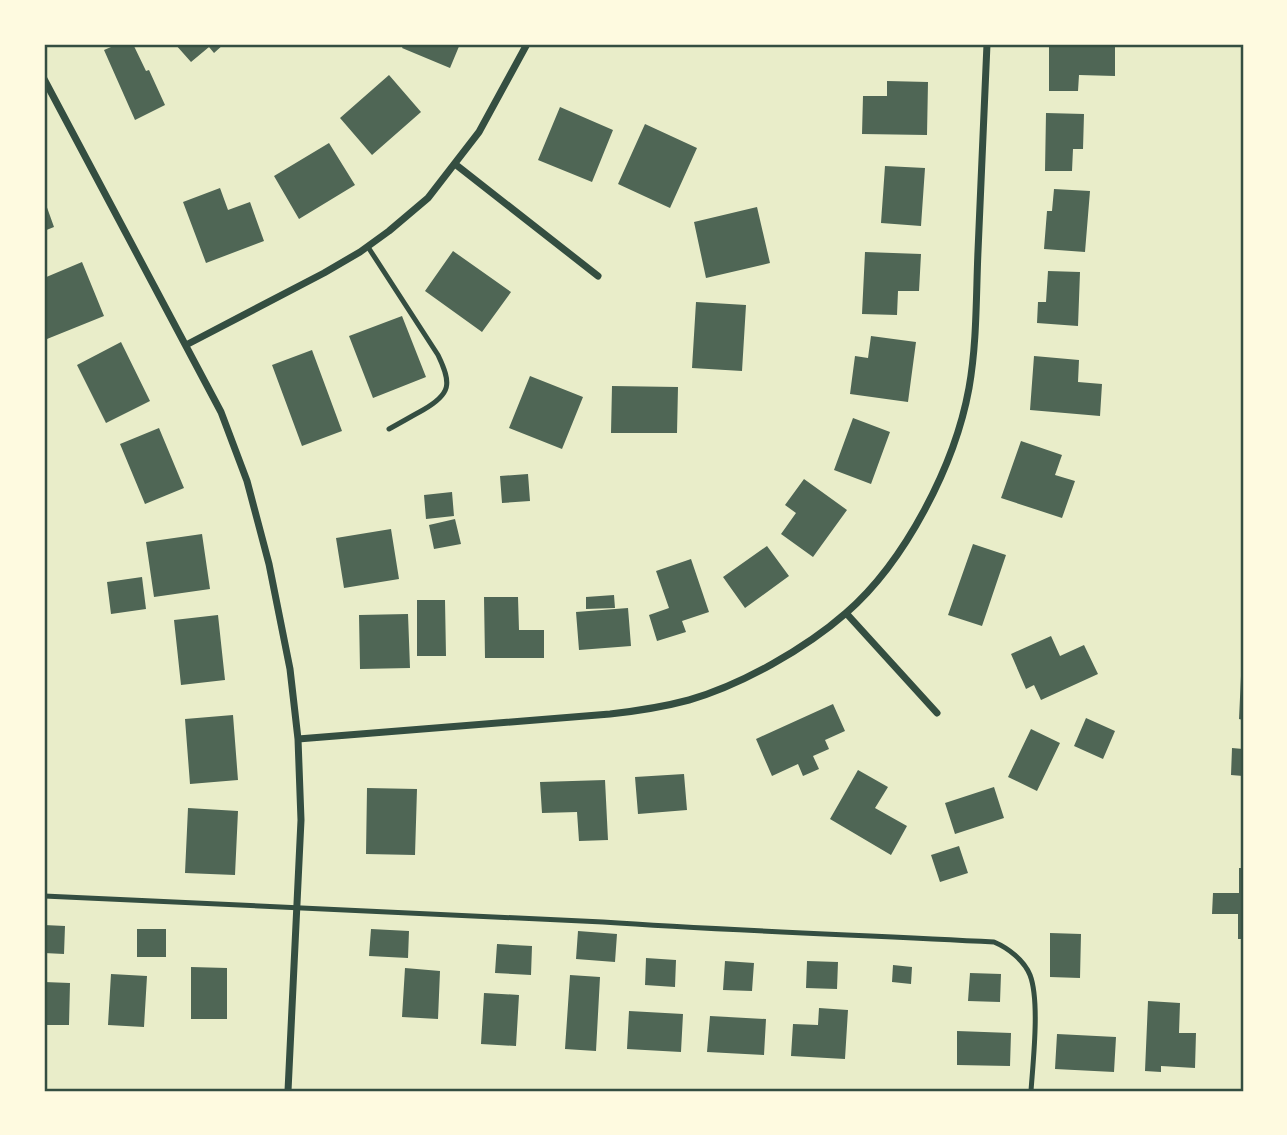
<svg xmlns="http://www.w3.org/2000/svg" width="1287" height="1135" viewBox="0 0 1287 1135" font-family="'Archivo Narrow',sans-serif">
	<rect width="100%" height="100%" fill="#e9edc9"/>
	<!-- building -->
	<path fill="#4f6655" d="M118,44H133L146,71L149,70L165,105L135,120L104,50Z
		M175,44H224L214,53L209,47L191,62Z
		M404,44H460L450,68L402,48Z
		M1049,44H1115V76L1079,75L1078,91H1049Z
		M389,75L421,112L372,155L340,118Z
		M887,81L928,82L927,135L862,134L863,96H887Z
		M560,107L613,130L592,182L538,160Z
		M1046,113L1084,114L1083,149H1073L1072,171H1045Z
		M645,124L697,148L670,208L618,184Z
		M329,143L355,185L299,219L274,176Z
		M885,166L925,168L921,226L881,223Z
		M220,188L228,210L250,202L264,241L206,263L183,202Z
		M1054,189L1090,191L1085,252L1044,249L1047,211H1052Z
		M44,199L54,227L44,231Z
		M757,207L770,263L706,278L694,222Z
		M453,251L511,292L482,332L425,291Z
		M865,252L921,254L919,291H898L897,315L862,314Z
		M82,262L104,316L47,339L44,331V278Z
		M1048,271L1080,272L1078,326L1037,323L1038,302H1046Z
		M696,302L746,305L742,371L692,368Z
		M402,316L426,377L373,398L349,336Z
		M871,336L916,342L908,402L850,394L855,356L868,358Z
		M121,342L150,401L106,423L77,365Z
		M312,350L342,431L302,446L272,365Z
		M1034,356L1079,360L1078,382L1102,384L1100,416L1030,410Z
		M530,376L583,397L562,449L509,428Z
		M612,386L678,387L677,433H611Z
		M853,418L890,432L871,484L834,470Z
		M159,428L184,488L145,504L120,444Z
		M1021,441L1062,455L1055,475L1075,481L1062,518L1001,498Z
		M528,474L530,501L502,503L500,476Z
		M804,479L847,510L813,557L781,534L796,513L785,505Z
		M452,492L454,516L426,519L424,495Z
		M455,519L461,544L434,549L429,525Z
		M391,529L399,579L344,588L336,538Z
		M202,534L210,589L154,597L146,542Z
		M973,544L1006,555L982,626L948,615Z
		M767,546L789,576L745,608L723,577Z
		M691,559L709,612L682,621L686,632L657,641L649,615L669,608L656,571Z
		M142,577L146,609L111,614L107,582Z
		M614,595L615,608L586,609V597Z
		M484,597H518L519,630H544V658H485Z
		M417,600H445L446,656H417Z
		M628,608L631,646L579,650L576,612Z
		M408,614L410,668L360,669L359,615Z
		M218,615L225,680L181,685L174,620Z
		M1051,636L1060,656L1084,645L1098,674L1041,700L1034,685L1026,689L1011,654Z
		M1241,676H1243V720L1239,719Z
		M833,704L845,731L825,740L829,749L813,756L819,769L803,776L798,764L772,776L756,739Z
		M233,715L238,780L190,784L185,719Z
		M1086,718L1115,731L1103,759L1074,746Z
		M1031,729L1060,743L1037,791L1008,777Z
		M1232,748L1243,749V776L1231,775Z
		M858,770L888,787L875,808L907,826L891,855L830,819Z
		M684,774L687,810L638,814L635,777Z
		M605,780L608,840L579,841L577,812L542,813L540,782Z
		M994,787L1004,818L955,834L945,803Z
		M367,788L417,789L415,855L366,854Z
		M188,808L238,811L235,875L185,873Z
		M959,846L968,873L940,882L931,855Z
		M1239,868H1243V939H1238V914H1212L1213,893H1239Z
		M44,925L65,926L64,954L44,953Z
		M137,929H166V957H137Z
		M371,929L409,931L408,958L369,956Z
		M578,931L617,934L615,962L576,959Z
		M1050,933L1081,934L1080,978L1050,977Z
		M497,944L532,946L531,975L495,973Z
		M646,958L676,960L675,987L645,985Z
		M725,961L754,963L752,991L723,990Z
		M807,961L838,962L837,989L806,988Z
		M893,965L912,967L911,984L892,982Z
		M191,967L227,968V1019H191Z
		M405,968L440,971L438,1019L402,1017Z
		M970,973L1001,974L1000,1002L968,1001Z
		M111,974L147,976L144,1027L108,1025Z
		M570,975L600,977L596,1051L565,1049Z
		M44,982L70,983L69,1025H44Z
		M484,993L519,995L516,1046L481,1044Z
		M1148,1001L1180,1003L1179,1033H1196L1195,1068L1161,1066V1072L1145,1071Z
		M819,1008L848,1010L845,1059L791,1056L793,1024L818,1025Z
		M629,1011L683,1014L681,1052L627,1049Z
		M710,1016L766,1019L764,1055L707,1052Z
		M957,1031L1011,1033L1010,1066L957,1065Z
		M1057,1034L1116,1037L1114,1072L1055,1069Z"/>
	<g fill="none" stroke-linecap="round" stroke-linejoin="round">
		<!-- service -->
		<path stroke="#344e41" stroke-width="5" d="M368,247L438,355C452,384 451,394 423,410C412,416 400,423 389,429
			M44,896L603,922C733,931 864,935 994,942C1008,948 1024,960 1030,975C1040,1001 1033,1062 1031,1091"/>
		<!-- minor -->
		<path stroke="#344e41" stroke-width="7" d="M44,79L221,412L247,481L269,564L290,669L298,739L301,820L288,1091
			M455,164L598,276
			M186,345L324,273L360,252L389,231L428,198L479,132L527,44
			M846,613L937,713
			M298,739L610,714C637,711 663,707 689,700C741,685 805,649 846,613C905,562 955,465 969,388C977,343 976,296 978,251C981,182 984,113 987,44"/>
	</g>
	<!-- border -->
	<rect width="1287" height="1135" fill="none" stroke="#fefae0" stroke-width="91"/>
	<rect x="46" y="46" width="1196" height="1044" fill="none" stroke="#344e41" stroke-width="2.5"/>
</svg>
